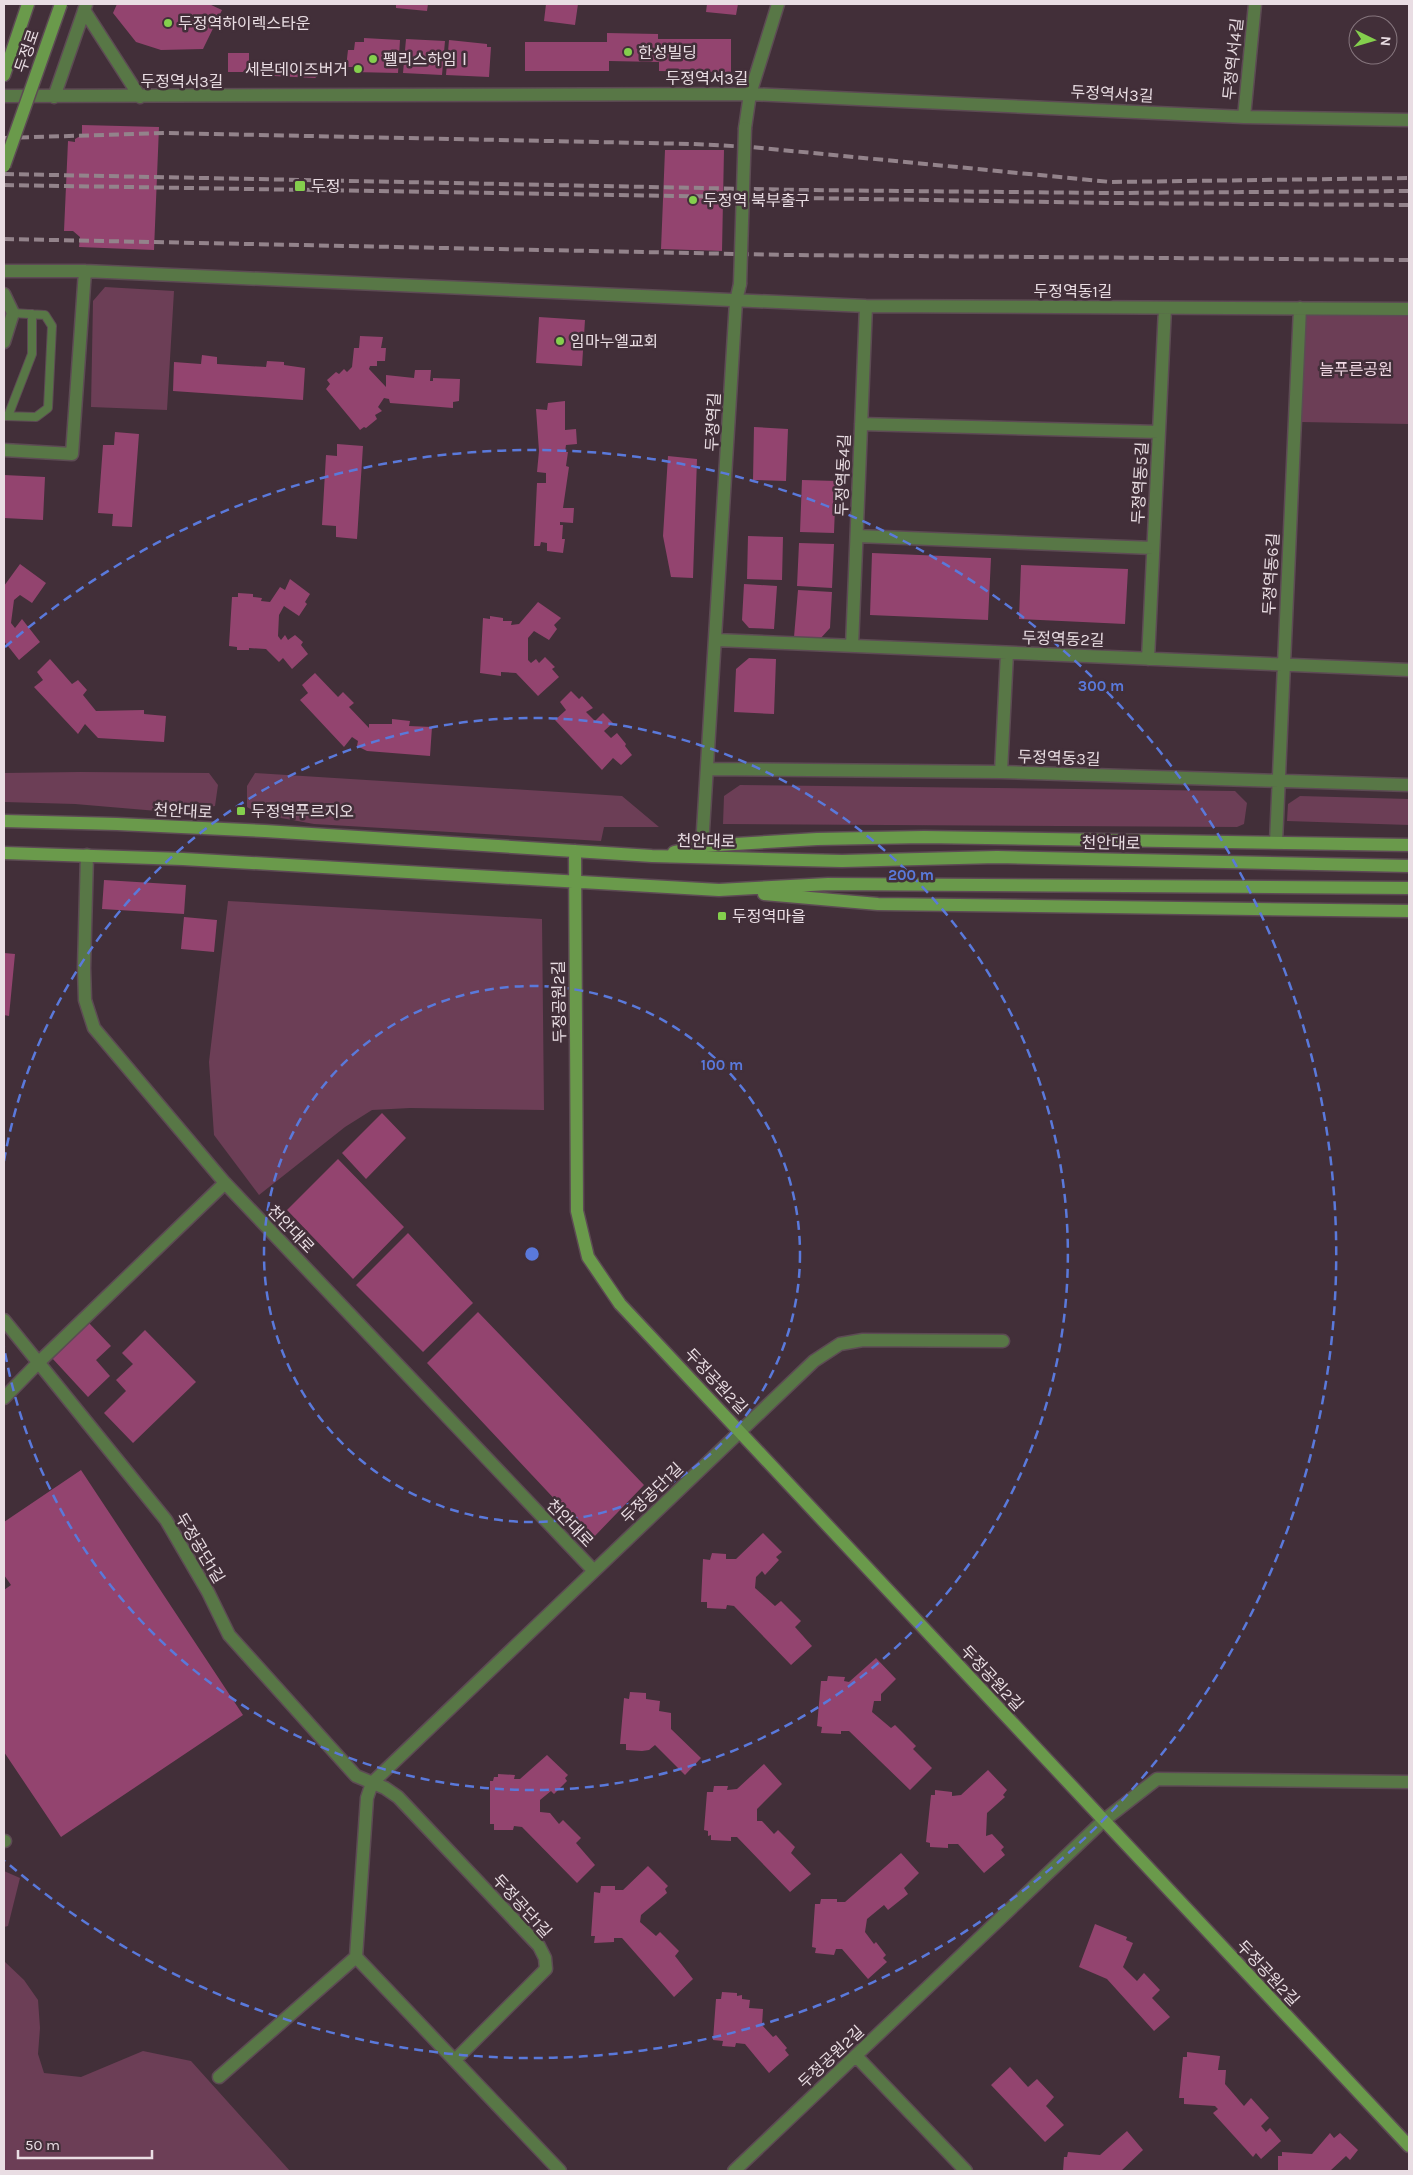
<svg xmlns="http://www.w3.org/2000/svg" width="1413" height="2175" viewBox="0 0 1413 2175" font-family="Karla,'Noto Sans KR',sans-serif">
	<rect width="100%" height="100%" fill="#422f39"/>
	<!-- green -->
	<path fill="#6c3e56" d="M105,287L174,291L167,410L91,407L93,301Z
		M1306,314L1409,316V424L1301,422Z
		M80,772L209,773L218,785L215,806L169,812L75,804L4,802V773Z
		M255,773L622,796L659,827H604L601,841L314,824L259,814L247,807V786Z
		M740,785L1235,791L1247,803L1244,824L1237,827L723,824L724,796Z
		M1300,796L1409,799V825L1287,821L1288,804Z
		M228,901L542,919L544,1110L410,1108L372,1110L345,1127L259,1195L214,1135L209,1062Z
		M4,1871L20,1878L8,1926L4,1927Z
		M4,1961L24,1980L38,2000L40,2028L38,2054L44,2073L81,2077L143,2051L191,2061L290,2171H4Z"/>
	<!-- building -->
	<path fill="#93446f" d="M117,4H209L222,10L203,49L161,50L136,42L113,13Z
		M396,4H428L427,11L396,8Z
		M546,4H578L575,25L544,21Z
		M707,4H738L736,15L706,12Z
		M607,33L658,34V39H731V72L659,71V62L609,61V71H525V42H607Z
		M364,38L400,40L398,73L353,72V67H346L348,50H354L355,42H364Z
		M406,39L445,41L442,75L403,73Z
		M449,40L487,44V47H491L489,77L446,75Z
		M228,53H249V72H228Z
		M255,62L296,64V68L315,70L319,75L315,78L254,75Z
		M82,125L159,127L154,250L79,247L80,237L73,231H64L68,141L75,142V139L82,135Z
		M665,150H724L722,251L661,249Z
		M539,317L585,320L582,366L536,363Z
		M360,336L383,337L381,348H386L385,361H377V366H370L369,369L386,387V375L414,378L415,370H431L430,381H433V378L460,379L459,401L453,402V408L390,403L389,399L384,398L378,407L382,411L375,415L377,419L366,428L364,427L360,430L326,389L330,384L327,380L336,372L339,374L344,369L347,372L352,367L354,348H359Z
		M202,355L217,357V364L266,367L267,361L284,362V365L305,368L303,400L173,391L174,362L201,364Z
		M565,401V430L576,429L577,444L566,445L565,452H568L566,466L569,467L563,508H574L573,523L560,522V525H563L562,539H565L563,553L547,551V543L541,542L540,546H534L537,483H546V473L537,472L539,451L536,409L547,410L548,403Z
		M754,427L788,429L786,481L753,480Z
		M115,432L139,434L132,527L112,526L113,514L98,513L103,445H114Z
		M337,444L363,446L357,539L336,537V526L322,525L326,455L337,456Z
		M668,456L697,459L693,578L671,577L663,536Z
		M4,475L45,477L43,520L4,518Z
		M802,480L836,481L834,533L800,532Z
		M748,536L783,537L782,580L747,579Z
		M799,543L834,544L832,588L797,586Z
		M872,553L991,558L988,620L870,615Z
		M20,564L46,583L32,603L20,595L14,600L11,623L15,628L22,619L40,642L19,660L4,641V586Z
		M1021,565L1128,569L1125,624L1019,619Z
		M290,579L310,594L305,602L307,604L299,616L284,606L279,615L278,636L281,640L285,635L288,640L295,635L303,642L301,645L308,654L292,669L283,658L279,662L266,649L249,648V650H237V647L229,646L232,597H238V593L253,594V597L262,598L261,601L270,602L280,587L285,590Z
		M744,584L777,586L774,629L749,628L742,620Z
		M798,590L832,592L830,628L820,639L794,637Z
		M538,602L561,618L554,625L557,629L549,640L534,631L528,638V660L531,663L536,659L539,663L545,657L555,667L552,669L559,677L538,696L516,673L501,672V676L480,673L483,618L490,619V616L503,618V621H512L511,625L519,624Z
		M749,658L776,659L774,714L734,712L736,669Z
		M50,659L72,684L78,680L87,690L83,695L96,711L144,710V714L166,716L164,742L98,738L85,724L78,734L34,687L43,680L37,672Z
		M315,673L338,697L343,692L354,703L349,707L369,728V724H392V719L410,721L409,726L432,727L430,756L367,751L357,746L358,741L352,737L344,747L300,700L308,693L302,685Z
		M571,691L579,699L582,696L593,708L586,712L595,721L603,713L613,723L604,731L611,738L617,733L626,744L625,746L632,755L621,765L613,758L602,770L555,720L566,710L560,702Z
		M104,880L186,885L184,914L102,909Z
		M184,917L217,920L214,952L181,949Z
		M4,953L15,954L9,1016L4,1015Z
		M382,1113L406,1138L366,1179L342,1153Z
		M338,1159L404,1227L353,1279L287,1210Z
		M408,1233L473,1303L423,1352L356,1285Z
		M478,1312L644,1485L592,1539L427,1363Z
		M89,1323L111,1346L96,1360L110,1376L88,1397L52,1358Z
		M145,1330L196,1382L133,1443L104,1413L126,1391L116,1380L133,1364L122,1353Z
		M81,1470L243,1715L61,1837L4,1752V1590L11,1585L4,1575V1522Z
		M763,1533L782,1552L776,1557L779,1560L765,1575L762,1571L756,1577L755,1588L775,1606L781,1601L801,1621L795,1627L812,1646L791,1665L734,1606L727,1605L726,1609L707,1608V1602H701L703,1559L710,1560L712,1553L726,1554V1559H736Z
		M876,1658L896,1679L881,1694V1701H874L872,1712L891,1728L895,1725L916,1746L913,1749L932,1768L910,1790L849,1731H841V1734L821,1733L822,1727L817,1726L821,1681H827L828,1676L845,1677L844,1681L849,1682Z
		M630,1692L646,1693V1699L660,1701L659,1711L671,1713V1729L701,1758L685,1775L655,1745L649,1750L642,1751L626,1750V1744H620L624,1698L629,1699Z
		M547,1755L568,1775L565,1778L567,1781L554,1794L551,1791L540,1800V1812L550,1813L559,1824L563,1820L581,1838L576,1843L595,1865L577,1883L522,1827L514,1826L513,1830H494V1824H490V1781H493L494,1777H498V1774L515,1775L514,1779H520Z
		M764,1764L782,1784L757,1809V1821H762L774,1834L778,1830L795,1847L791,1853L811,1874L790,1892L737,1837H731V1841L711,1840V1835L708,1836V1831L704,1830L707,1792H713L714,1786H728L727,1790L737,1789Z
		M988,1770L1007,1790L1003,1795L1005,1797L987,1813L986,1836L992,1834L1004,1847L1001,1850L1005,1855L984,1873L958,1844H948V1848L930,1847V1843L926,1842L931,1795H935V1790L952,1792V1796L961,1795Z
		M901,1853L919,1873L904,1888L908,1894L888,1910L884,1905L867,1919L865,1932L874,1944L876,1942L886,1955L883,1958L887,1962L868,1979L842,1949H836L834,1955L815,1953L816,1948L812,1947L815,1904H820L821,1899H837V1902H845Z
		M648,1866L668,1886L665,1889L667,1893L641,1915L640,1922L656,1936L660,1932L679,1951L675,1956L693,1979L674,1997L622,1938H614V1942L594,1943L595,1936H591L594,1892L600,1893L601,1886H615V1890H623Z
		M1095,1924L1127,1937L1126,1940L1133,1943L1123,1967L1137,1981L1144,1973L1160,1990L1152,1998L1170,2017L1154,2031L1107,1979L1079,1967Z
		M722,1992L737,1993V1996L742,1995V1999L750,2000L749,2008L763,2009L762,2025L773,2037L776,2035L787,2048L785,2050L789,2055L769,2073L745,2044L736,2043L735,2047L722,2046L723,2041L713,2040L716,1999H721Z
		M1187,2052L1220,2056L1218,2070H1226L1225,2084L1244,2106L1251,2098L1269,2118L1261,2126L1266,2132L1270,2128L1281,2141L1261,2159L1256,2153L1253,2157L1213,2113L1218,2109L1215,2106L1184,2104V2098H1179L1183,2057H1187Z
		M1010,2067L1028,2087L1037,2079L1054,2097L1046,2106L1064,2125L1045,2142L991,2085Z
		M1127,2131L1143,2150L1121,2171H1063L1064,2157H1067L1068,2152L1100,2155Z
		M1330,2133L1334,2138L1340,2133L1358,2150L1350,2160L1346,2156L1330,2171H1278V2156H1282V2152L1312,2154Z"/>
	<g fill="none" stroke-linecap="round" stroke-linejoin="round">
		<!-- lane casing -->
		<g stroke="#5d4b54" stroke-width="10">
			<path id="lane" d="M4,416L36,417L48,408L52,326L45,315L13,313
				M8,416L32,354V314"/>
		</g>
		<!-- street casing -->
		<g stroke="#5d4b54" stroke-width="15">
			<path id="street" d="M84,10L140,97
				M4,96L750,94L1244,117L1409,120
				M54,97L86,5
				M1244,117L1255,4
				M745,128L750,94L778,4
				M4,271H85L866,306L1409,309
				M4,294L13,313L4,342
				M861,424L1159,432
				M4,450L72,454L85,271
				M857,536L1153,548
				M716,640L1409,670
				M852,646L866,306
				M1148,659L1165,308
				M708,769L1001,772L1409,785
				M1001,772L1007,653
				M1276,842L1300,308
				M702,846L736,301L740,284
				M87,855L84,968L85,1000L94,1028L225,1183L594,1571
				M4,1320L166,1520L208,1592L229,1635L356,1776L385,1788L398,1797L539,1946L545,1958L546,1969L455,2060
				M4,1398L38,1363L225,1183
				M4,1841H5
				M356,1957L560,2171
				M856,2056L966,2171
				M219,2077L356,1957L367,1798L372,1783L814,1361L840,1344L863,1340L1003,1341
				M734,2171L1103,1821L1157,1779L1409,1782"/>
		</g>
		<!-- secondary casing -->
		<g stroke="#5d4b54" stroke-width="15">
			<path id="secondary" d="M4,75L28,4
				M4,821L117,824L265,831L652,856L842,861L997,857L1409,866
				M575,851L577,1211L588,1257L620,1304L1409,2146
				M674,852L702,846L817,839L924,837L1409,845
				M4,853L183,859L719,890L828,884L1409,888
				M764,894L878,904L1409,911"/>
		</g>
		<!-- lane -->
		<use href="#lane" stroke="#587746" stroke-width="8"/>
		<!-- street -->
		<use href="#street" stroke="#587746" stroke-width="12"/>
		<!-- secondary -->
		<use href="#secondary" stroke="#6a9a4b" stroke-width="12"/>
		<!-- rail -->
		<path stroke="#93838b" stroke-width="4" stroke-dasharray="10 5" stroke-linecap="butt" d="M4,138L166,133L692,144L751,147L1111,182L1409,178
			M4,174L801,190L1111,193L1409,191
			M4,185L1112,203L1409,205
			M4,239L788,255L1409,260"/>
		<!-- street-bridge casing -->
		<g stroke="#5d4b54" stroke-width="15" stroke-linecap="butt">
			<path id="street-bridge" d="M740,284L745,128"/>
		</g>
		<!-- secondary-bridge casing -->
		<g stroke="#5d4b54" stroke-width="15" stroke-linecap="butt">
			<path id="secondary-bridge" d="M4,166L61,4"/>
		</g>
		<!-- street-bridge -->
		<use href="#street-bridge" stroke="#587746" stroke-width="12"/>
		<!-- secondary-bridge -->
		<use href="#secondary-bridge" stroke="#6a9a4b" stroke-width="12"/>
	</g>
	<!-- distance rings -->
	<g fill="none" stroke="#5a79db" stroke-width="2.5" stroke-dasharray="9 6">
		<circle cx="532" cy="1254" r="268"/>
		<path d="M4 1161A536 536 0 1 1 4 1347"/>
		<path d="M5 647A804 804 0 1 1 5 1861"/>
	</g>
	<!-- markers -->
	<g fill="#84cf4d" stroke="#422f39" stroke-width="2">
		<circle cx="168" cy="23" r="5"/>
		<circle cx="628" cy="52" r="5"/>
		<circle cx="373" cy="59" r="5"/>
		<circle cx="358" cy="69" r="5"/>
		<rect x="294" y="180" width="12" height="12" rx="2.5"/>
		<circle cx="693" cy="200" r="5"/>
		<circle cx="560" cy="341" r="5"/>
		<rect x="236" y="806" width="10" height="10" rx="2.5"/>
		<rect x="717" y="911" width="10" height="10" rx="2.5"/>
	</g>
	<g text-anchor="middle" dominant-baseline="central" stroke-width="5" stroke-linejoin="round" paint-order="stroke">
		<!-- poi labels -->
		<g font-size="16" fill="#e9dde3" stroke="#422f39" text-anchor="start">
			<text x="178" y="23">두정역하이렉스타운</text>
			<text x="638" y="52">한성빌딩</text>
			<text x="383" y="59">펠리스하임Ⅰ</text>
			<text x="348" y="69" text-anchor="end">세븐데이즈버거</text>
			<text x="311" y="186">두정</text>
			<text x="703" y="200">두정역 북부출구</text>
			<text x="570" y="341">임마누엘교회</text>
			<text x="251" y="811">두정역푸르지오</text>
			<text x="732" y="916">두정역마을</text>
		</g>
		<!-- street labels -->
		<g font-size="16" fill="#e9dde3" stroke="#422f39">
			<text transform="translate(27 51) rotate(-71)">두정로</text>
			<text transform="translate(1233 59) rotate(-84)">두정역서4길</text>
			<text x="707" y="78">두정역서3길</text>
			<text x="182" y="81">두정역서3길</text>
			<text transform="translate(1112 94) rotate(3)">두정역서3길</text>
			<text x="1073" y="291">두정역동1길</text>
			<text transform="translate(713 422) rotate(-87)">두정역길</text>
			<text transform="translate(843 475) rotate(-88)">두정역동4길</text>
			<text transform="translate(1140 483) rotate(-87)">두정역동5길</text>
			<text transform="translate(1271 574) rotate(-87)">두정역동6길</text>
			<text transform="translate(1063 639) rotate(2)">두정역동2길</text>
			<text transform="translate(1059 758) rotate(2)">두정역동3길</text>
			<text transform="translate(183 811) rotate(3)">천안대로</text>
			<text transform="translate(706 841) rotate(1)">천안대로</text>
			<text transform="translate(1111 843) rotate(1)">천안대로</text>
			<text transform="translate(559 1002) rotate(-91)">두정공원2길</text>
			<text transform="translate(291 1229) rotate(46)">천안대로</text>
			<text transform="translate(716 1381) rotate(47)">두정공원2길</text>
			<text transform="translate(652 1493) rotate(-44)">두정공단1길</text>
			<text transform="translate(570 1523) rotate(46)">천안대로</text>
			<text transform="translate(200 1548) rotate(59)">두정공단1길</text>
			<text transform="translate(992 1678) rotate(47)">두정공원2길</text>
			<text transform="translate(522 1906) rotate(48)">두정공단1길</text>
			<text transform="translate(1268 1973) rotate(47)">두정공원2길</text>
			<text transform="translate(831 2057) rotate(-43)">두정공원2길</text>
		</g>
		<!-- park labels -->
		<g font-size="16" fill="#f2dae5" stroke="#422f39">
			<text x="1356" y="369">늘푸른공원</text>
		</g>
	</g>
	<circle cx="532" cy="1254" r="8" fill="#5a79db" stroke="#422f39" stroke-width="2.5"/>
	<g font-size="15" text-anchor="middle" font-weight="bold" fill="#5a79db" stroke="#422f39" stroke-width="5" stroke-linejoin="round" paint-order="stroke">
		<text x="1101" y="691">300 m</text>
		<text x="911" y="880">200 m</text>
		<text x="722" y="1070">100 m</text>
	</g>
	<!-- border -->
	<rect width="1413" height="2175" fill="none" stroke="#e9dde3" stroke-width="10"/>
	<!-- north arrow -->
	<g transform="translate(1373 40) rotate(95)"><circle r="24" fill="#422f39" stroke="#85757d"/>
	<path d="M0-4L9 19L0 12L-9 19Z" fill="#84cf4d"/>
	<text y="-8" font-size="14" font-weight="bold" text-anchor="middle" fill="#e9dde3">N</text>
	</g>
	<!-- scale -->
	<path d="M18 2150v8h134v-8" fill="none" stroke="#e9dde3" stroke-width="2.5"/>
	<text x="25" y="2150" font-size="15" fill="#e9dde3" stroke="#422f39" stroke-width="4" paint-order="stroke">50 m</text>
</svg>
